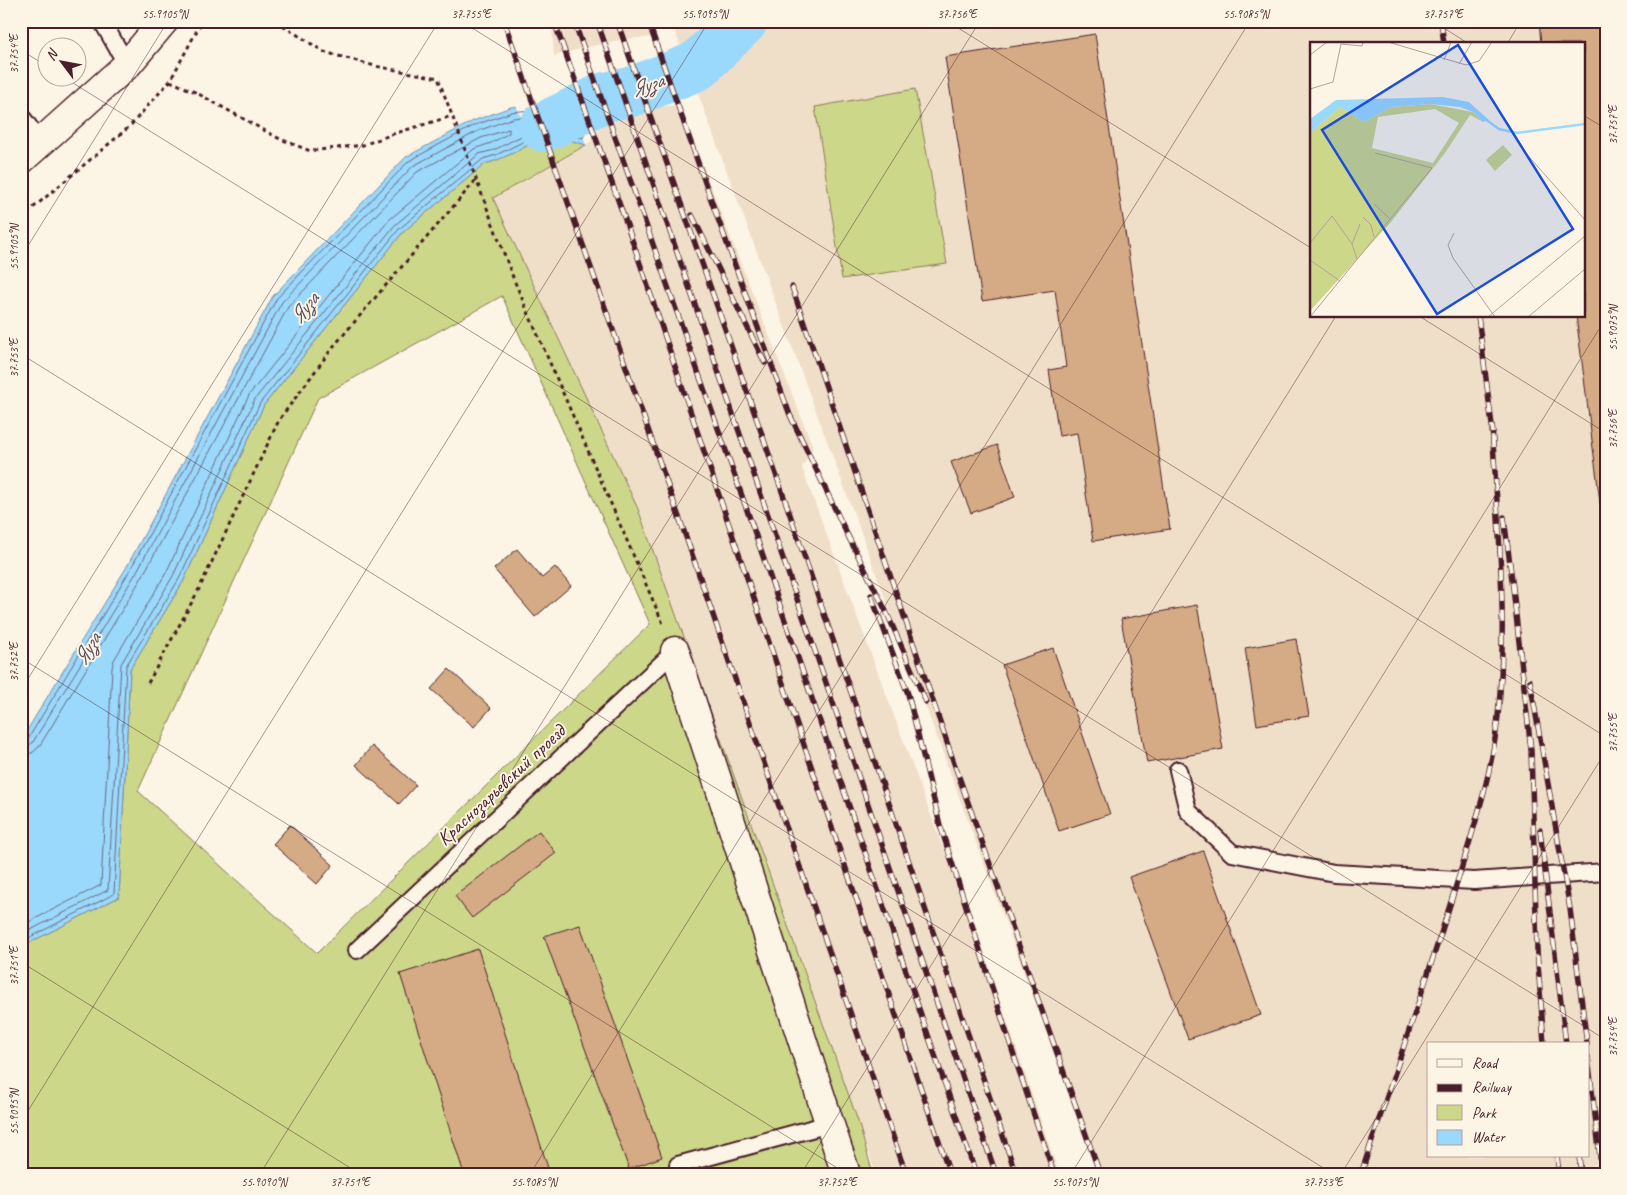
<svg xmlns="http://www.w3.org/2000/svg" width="1627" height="1195" viewBox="0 0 1627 1195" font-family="Caveat,sans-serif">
	<rect width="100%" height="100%" fill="#fcf5e5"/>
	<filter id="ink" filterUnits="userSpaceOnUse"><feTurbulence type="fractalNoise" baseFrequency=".02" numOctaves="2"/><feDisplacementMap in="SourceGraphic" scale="10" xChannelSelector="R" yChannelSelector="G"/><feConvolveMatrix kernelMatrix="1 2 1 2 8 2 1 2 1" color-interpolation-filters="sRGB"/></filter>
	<g filter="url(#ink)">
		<!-- built -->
		<path fill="#f0dfc8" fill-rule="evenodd" d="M547,21H649L655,37L624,39L584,48L554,56L552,27Z
			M671,21H1606V1174H1099ZM1311,44H1583V316H1311ZM1428,1044H1588V1156H1428Z
			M647,105L679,106L813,447L802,468L1003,1009L1059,1174H876L638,509L493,198L522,183L586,145L609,118L627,110Z"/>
		<!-- green -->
		<path fill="#ccd78a" stroke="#8b7b5a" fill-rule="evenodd" d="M915,89L947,264L842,279L815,107Z
			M550,134L586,145L493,198L638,509L858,1121L873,1174H21V947L119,897L130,669L183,582L264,405L403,232L485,164C507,158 529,144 550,134ZM502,296L650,624L317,953L138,791L318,398Z"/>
		<!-- water -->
		<path fill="#9ad8fc" stroke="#7a8ea8" d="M572,94L605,97L586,145L550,134C529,144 507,158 485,164L403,232L264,405L183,582L130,669L119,897L21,947V740L126,568L273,296L406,157L473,121L511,107L538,104Z"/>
		<!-- pier -->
		<path fill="#fcf5e5" d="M573,92L605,94L607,96L591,141L586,145L567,93Z
			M546,99L558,139L550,137L530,146L516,104Z"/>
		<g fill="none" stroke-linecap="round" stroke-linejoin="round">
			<!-- shore -->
			<path stroke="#6a697f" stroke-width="1" d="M21,741L28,739L130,570L277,298L409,161L475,125L512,112L539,109L573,99L596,102L597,104L583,138L549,129L496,155L483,159L399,229L260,403L179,579L126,666L114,894L21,942
				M21,748L28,746L33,742L136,573L282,302L413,166L478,131L513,118L540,115L573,105L587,107L588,110L579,131L553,123H547L494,150L479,154L395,225L255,399L173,576L121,664L108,890L21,935
				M21,755L32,753L39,747L142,577L288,307L417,172L481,138L509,129V133L491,143L474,149L389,220L249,395L166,573L114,660L112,668L101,885L21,926"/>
			<!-- river -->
			<path stroke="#9ad8fc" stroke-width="50" d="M544,127L605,97L631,92L697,66L743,21"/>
		</g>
		<!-- building -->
		<path fill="#d4ab85" stroke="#4a1f2b" d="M1539,21H1606V549L1576,316H1583V44H1541Z
			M1095,34L1170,529L1093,541L1077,433L1059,436L1049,370L1066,367L1055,290L982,301L945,57Z
			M997,445L1015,497L971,513L951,462Z
			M517,549L542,578L555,567L571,586L535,617L494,569Z
			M1197,605L1223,749L1147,763L1121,619Z
			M1296,639L1309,716L1257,725L1245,648Z
			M1053,648L1110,814L1059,831L1002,665Z
			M449,669L491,708L474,727L431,689Z
			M372,746L416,785L399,804L356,765Z
			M290,825L333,865L317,884L273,844Z
			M539,831L556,853L472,918L455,896Z
			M1203,851L1261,1015L1188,1039L1129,877Z
			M580,925L662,1157L629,1169L544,936Z
			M478,949L550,1174H464L400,974Z"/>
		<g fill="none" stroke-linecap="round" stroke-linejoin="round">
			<!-- lane casing -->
			<g stroke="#4a1f2b" stroke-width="20">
				<path id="lane" d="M102,21L127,65
					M21,116L41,143
					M1178,770L1188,811L1232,853L1334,873L1474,881L1606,872
					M357,950L675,651
					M678,1165L829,1124"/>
			</g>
			<!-- street casing -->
			<g stroke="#4a1f2b" stroke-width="31">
				<path id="street" d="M21,160L127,65L164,21
					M675,651L846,1174"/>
			</g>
			<!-- path -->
			<path stroke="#4a1f2b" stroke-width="3" stroke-dasharray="4 4" stroke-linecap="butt" d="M276,21L324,52L375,66L438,78L514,280L664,626
				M170,81L195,92L278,138L310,151L363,145L393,134L452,116
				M21,218L129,127L170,81L202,21
				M148,683L199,589L279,420L333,347L476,180"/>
			<!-- lane -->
			<use href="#lane" stroke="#fcf5e5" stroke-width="16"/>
			<!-- street -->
			<use href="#street" stroke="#fcf5e5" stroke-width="28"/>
			<!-- rail casing -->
			<g stroke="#4a1f2b" stroke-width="5.5">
				<path id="rail" d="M504,21L686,537L906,1174
					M554,21L628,228L950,1174
					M574,21L748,513L976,1174
					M597,21L996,1174
					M617,21L785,500L1016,1174
					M648,21L714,208L790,415L846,532L886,611L926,702
					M1441,21L1444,44
					M692,215L765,363
					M792,287L954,763L1100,1174
					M1478,316L1493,433
					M1504,517L1513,588L1531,750L1537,950L1544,1044
					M871,595L908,694L940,825L1015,1059L1054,1174
					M1530,681L1570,909L1587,1044
					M1540,830L1566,1044
					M1588,1057L1602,1174
					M1557,1156L1559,1174
					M1579,1156L1581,1174
					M1361,1174C1392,1080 1425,986 1454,892C1472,834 1492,776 1498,716C1508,620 1498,523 1492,427"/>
			</g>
			<!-- rail -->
			<use href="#rail" stroke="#fcf5e5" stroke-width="4" stroke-dasharray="11" stroke-linecap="butt"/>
		</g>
	</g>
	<!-- ticks -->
	<path fill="none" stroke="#4a1f2b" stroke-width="1" stroke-opacity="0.45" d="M461,21L1606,737M947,21L1311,248M1433,21L1469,44M1507,44L1521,21M21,50L48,67M65,78L1606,1040M1583,115L1606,129M21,257L168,21M1419,316L1606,433M21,354L1333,1174M21,658L847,1174M21,690L439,21M21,962L360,1174M21,1122L709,21M260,1174L980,21M530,1174L1250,21M801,1174L1336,316M1071,1174L1606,318M1341,1174L1606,751"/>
	<g text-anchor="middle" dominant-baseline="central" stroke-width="4" stroke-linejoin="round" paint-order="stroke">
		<!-- street labels -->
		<g font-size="20" fill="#4a1f2b" stroke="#fcf5e5">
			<text transform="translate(501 785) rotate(-43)">Краснозарьевский проезд</text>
		</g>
		<!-- water labels -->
		<g font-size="21" font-style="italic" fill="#5e4d5f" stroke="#fcf5e5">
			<text transform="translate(647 85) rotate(-20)">Яуза</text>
			<text transform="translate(304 308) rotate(-52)">Яуза</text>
			<text transform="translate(87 649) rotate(-60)">Яуза</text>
		</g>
	</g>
	<!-- overview -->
	<g transform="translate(1310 42)">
		<rect width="275" height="275" fill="#fcf5e5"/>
		<path d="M120,62L163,70L173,80L160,73L135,111L81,180L0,269V91L30,65L54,80L81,65ZM125,67L149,81L123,121L62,106L68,75ZM193,103L202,113L185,129L176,118Z" fill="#ccd78a" fill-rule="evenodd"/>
		<path d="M133,55L159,60L179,78L173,80L163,70L150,65L120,62L81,65L54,80L30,65L0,91V77L26,58Z" fill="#9ad8fc"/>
		<path fill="none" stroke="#9ad8fc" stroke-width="2.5" d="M171,74L189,87L207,91L275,82"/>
		<path fill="none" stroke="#b59f9b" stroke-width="1" d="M78,0L156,23L169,19L182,0M0,13L17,0M134,18L141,0M149,22L162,0M0,47L23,40L31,2L52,4L53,0M213,108L275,178M64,162L79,176M53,175L61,183L64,195M144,191L138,203L143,216L185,275M0,201L22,174L42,202L47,217M42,202L50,182M0,218L30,239M0,275L122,126L65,111M178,275L275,194M218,275L275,227"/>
		<path fill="#1d4ed8" fill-opacity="0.15" stroke="#1d4ed8" stroke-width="2.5" d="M148,3L263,187L127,272L12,88Z"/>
		<rect width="275" height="275" fill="none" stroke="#4a1f2b" stroke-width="2.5"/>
	</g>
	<!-- margin -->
	<rect width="1627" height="1195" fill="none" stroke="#fcf5e5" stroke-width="55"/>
	<!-- legend -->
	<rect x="1427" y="1042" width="162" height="115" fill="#fcf5e5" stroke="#b59f9b"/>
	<rect x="1437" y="1059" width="25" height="8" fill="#fcf5e5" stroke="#b59f9b"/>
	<text x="1472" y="1068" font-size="15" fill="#4a1f2b">Road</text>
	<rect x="1437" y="1084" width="25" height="8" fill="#4a1f2b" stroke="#b59f9b"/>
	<text x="1472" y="1092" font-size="15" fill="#4a1f2b">Railway</text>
	<rect x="1437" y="1105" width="25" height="15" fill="#ccd78a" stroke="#b59f9b"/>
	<text x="1472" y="1118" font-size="15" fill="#4a1f2b">Park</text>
	<rect x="1437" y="1130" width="25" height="15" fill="#9ad8fc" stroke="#b59f9b"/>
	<text x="1472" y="1142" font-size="15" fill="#4a1f2b">Water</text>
	<!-- north arrow -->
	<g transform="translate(62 62) rotate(302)"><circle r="24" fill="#fcf5e5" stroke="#b59f9b"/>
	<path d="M0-4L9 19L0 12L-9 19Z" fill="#4a1f2b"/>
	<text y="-8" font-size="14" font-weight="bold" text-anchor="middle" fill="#4a1f2b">N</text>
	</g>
	<rect x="28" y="28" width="1572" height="1140" fill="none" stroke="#4a1f2b" stroke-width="2"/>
	<g font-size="12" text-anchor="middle" fill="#4a1f2b">
		<text x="165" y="18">55.9105°N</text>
		<text x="471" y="18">37.755°E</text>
		<text x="705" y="18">55.9095°N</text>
		<text x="957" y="18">37.756°E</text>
		<text x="1246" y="18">55.9085°N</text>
		<text x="1443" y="18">37.757°E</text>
		<text transform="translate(14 54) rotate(-90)" y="4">37.754°E</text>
		<text transform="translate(1613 125) rotate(-90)" y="4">37.757°E</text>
		<text transform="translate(14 247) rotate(-90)" y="4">55.9105°N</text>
		<text transform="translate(1613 328) rotate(-90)" y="4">55.9075°N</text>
		<text transform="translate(14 358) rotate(-90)" y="4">37.753°E</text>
		<text transform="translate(1613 429) rotate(-90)" y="4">37.756°E</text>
		<text transform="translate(14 662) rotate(-90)" y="4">37.752°E</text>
		<text transform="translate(1613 733) rotate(-90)" y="4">37.755°E</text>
		<text transform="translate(14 966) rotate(-90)" y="4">37.751°E</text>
		<text transform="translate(1613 1037) rotate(-90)" y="4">37.754°E</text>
		<text transform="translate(14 1112) rotate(-90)" y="4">55.9095°N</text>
		<text x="264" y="1186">55.9090°N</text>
		<text x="350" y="1186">37.751°E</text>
		<text x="534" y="1186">55.9085°N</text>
		<text x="837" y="1186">37.752°E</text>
		<text x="1075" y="1186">55.9075°N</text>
		<text x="1323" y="1186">37.753°E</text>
	</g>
</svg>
